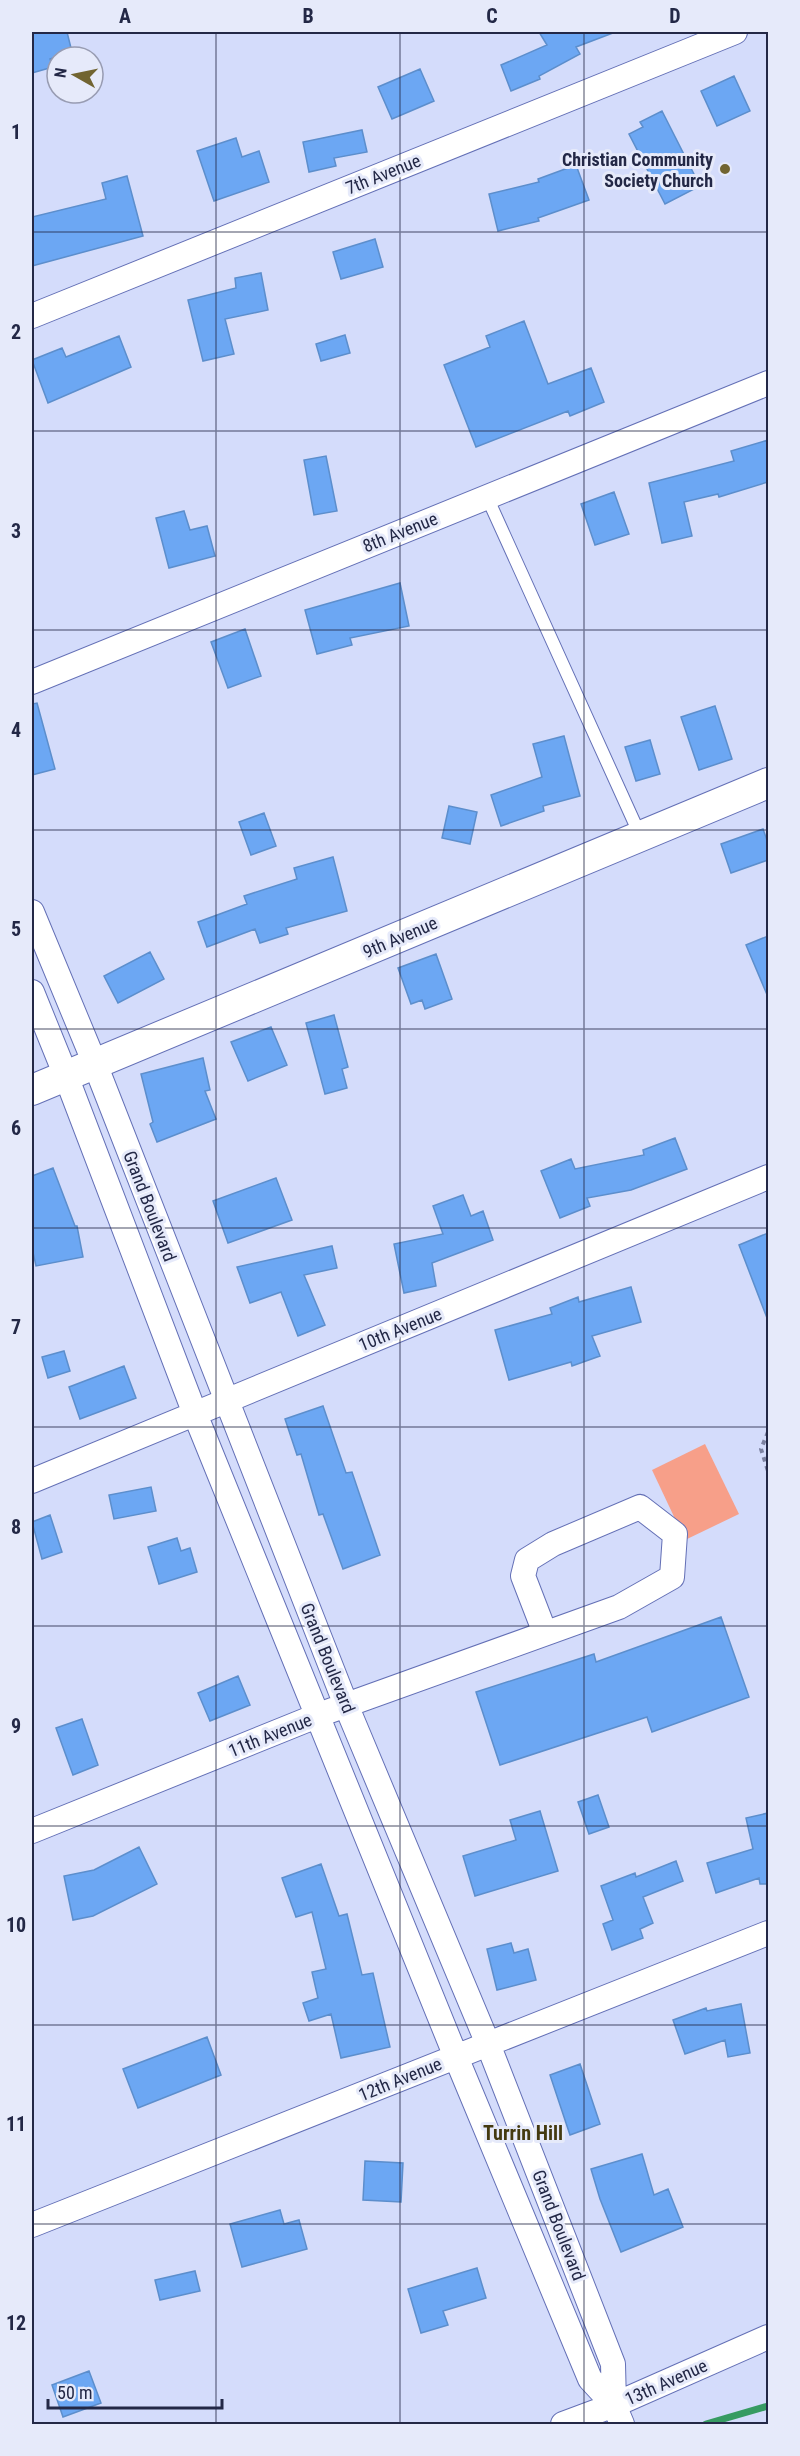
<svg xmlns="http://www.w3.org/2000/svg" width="800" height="2456" viewBox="0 0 800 2456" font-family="'Roboto Condensed',sans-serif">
	<rect width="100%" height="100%" fill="#d4dcfb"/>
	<!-- green -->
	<path fill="#f79f89" d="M705,1444L739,1514L685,1540L652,1470Z"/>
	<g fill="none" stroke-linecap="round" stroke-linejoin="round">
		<!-- stream -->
		<path stroke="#369b62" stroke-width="7" d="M706,2424L768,2406"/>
	</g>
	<!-- building -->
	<path fill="#6ca7f3" stroke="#5c8ecc" stroke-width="1.5" d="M32,32H67L72,52L50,59L53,67L32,73Z
		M539,32H612L613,33L576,47L580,54L539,76L540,79L511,91L501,65L547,45Z
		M420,69L434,101L392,119L378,87Z
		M734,76L750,111L717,126L701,91Z
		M662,111L700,186L665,204L629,134L643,127L640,122Z
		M362,130L367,152L334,158L336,166L309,172L303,142Z
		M236,138L242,157L259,151L269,182L214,201L197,151Z
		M576,165L589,200L538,218L539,221L498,231L489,194L539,182L538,179Z
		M127,176L143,236L32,266V217L106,199L102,183Z
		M375,239L383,267L341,279L333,252Z
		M261,273L268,310L225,319L234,354L203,361L188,300L236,288L235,278Z
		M524,321L548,384L591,368L604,402L570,416L568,411L476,447L444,365L490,347L486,336Z
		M345,335L350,353L321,361L316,344Z
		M119,336L131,367L48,403L32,360L62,348L66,357Z
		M768,440V482L719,497L718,494L684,502L692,536L662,543L649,483L734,461L731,451Z
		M326,456L337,511L314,515L304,460Z
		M614,492L629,534L595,545L581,504Z
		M184,511L190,530L207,526L215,556L169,568L156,518Z
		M400,583L409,626L350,638L352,645L317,654L305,610Z
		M245,629L261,676L228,688L211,642Z
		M37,703L55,769L32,775V704Z
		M715,706L732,759L699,770L681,717Z
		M564,736L580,796L543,806L544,811L501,826L491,795L542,777L533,744Z
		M650,740L660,774L636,781L625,747Z
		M449,806L477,812L470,844L442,838Z
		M264,813L276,846L251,855L239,822Z
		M763,829L768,843V860L731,873L721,844Z
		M333,857L347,911L286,928L288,934L260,943L255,929L207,947L198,922L247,904L244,896L297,879L294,868Z
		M768,936V997L746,945Z
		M150,952L164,979L118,1003L104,976Z
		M436,954L452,999L425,1009L422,1000L411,1004L398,968Z
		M334,1015L348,1067L342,1069L347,1088L325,1094L306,1023Z
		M271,1027L287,1065L248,1081L231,1042Z
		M203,1058L210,1090L205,1091L216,1119L157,1142L150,1124L153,1122L141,1074Z
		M675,1138L687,1169L631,1190L587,1198L590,1206L560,1218L541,1171L571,1159L575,1169L644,1155L643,1150Z
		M53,1168L75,1226H77L83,1257L36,1266L32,1248V1176Z
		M276,1178L292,1220L228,1243L213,1201Z
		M463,1195L471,1216L483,1211L493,1240L432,1263L436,1286L404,1293L394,1244L443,1234L433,1206Z
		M768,1233V1318H767L739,1245Z
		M332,1246L337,1268L304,1275L325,1325L298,1336L281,1292L250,1303L237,1267Z
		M631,1287L641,1322L592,1336L600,1356L572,1366L571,1362L509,1380L495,1330L552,1314L550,1308L578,1297L579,1302Z
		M64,1351L70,1371L48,1378L42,1357Z
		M124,1366L136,1398L80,1419L69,1387Z
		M323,1406L346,1473L352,1472L380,1555L343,1569L323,1514L319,1515L301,1454L297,1455L285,1419Z
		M151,1487L156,1511L114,1519L109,1495Z
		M50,1515L62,1552L42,1559L32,1522Z
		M177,1538L181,1551L190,1548L197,1572L159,1584L148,1547Z
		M721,1617L749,1697L652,1732L647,1717L500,1765L476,1692L594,1654L596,1662Z
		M238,1676L250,1705L210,1721L198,1693Z
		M82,1719L98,1765L73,1775L56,1728Z
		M598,1795L609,1827L589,1834L578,1802Z
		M540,1811L558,1871L475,1896L463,1856L516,1840L510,1820Z
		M768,1813V1884H760L759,1878L716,1893L707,1863L753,1849L746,1818Z
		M139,1847L157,1884L93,1916L73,1920L64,1876L94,1870Z
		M676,1861L683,1881L643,1897L653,1923L640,1929L643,1938L612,1950L603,1924L613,1920L601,1886L635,1873L636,1877Z
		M321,1864L339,1916L347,1914L362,1975L373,1973L390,2047L341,2058L331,2014L309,2021L303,2003L318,1998L312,1972L326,1969L312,1912L296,1917L282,1878Z
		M511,1943L514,1953L528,1949L536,1980L497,1990L487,1949Z
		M741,2004L750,2053L728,2057L725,2040L685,2054L673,2020L706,2008L707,2011Z
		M207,2037L221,2075L138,2108L123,2069Z
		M580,2064L600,2124L570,2135L550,2075Z
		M642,2154L654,2195L668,2189L683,2227L621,2252L600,2199L591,2169Z
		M365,2161L403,2163L401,2202L363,2200Z
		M280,2210L284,2224L299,2220L307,2249L242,2267L230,2224Z
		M477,2268L486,2298L443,2311L448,2325L421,2333L408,2289Z
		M195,2271L200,2291L160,2300L155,2280Z
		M89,2371L101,2403L63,2417L52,2385Z"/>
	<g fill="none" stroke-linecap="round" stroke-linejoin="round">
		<!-- service casing -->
		<g stroke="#6470b6" stroke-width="14">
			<path id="service" d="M487,497L640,835"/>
		</g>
		<!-- minor casing -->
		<g stroke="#6470b6" stroke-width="26">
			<path id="minor" d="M32,316L735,32
				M32,682L768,383
				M32,912L95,1064L346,1705L488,2044L613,2364L614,2405L622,2424
				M32,992L66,1076L195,1414L456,2057L590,2379L614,2405
				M32,1481L768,1177
				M32,1831L324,1713L619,1607L672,1577L675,1534L640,1507L553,1544L527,1560L523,1576L545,1633
				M32,2225L768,1933
				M563,2424L614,2405L768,2337"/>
		</g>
		<!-- tertiary casing -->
		<g stroke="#6470b6" stroke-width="32">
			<path id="tertiary" d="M32,1090L768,783"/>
		</g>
		<!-- path -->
		<path stroke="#7c82a1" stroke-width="4" stroke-dasharray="4.5 4.5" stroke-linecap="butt" d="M768,1432L761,1449L768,1471"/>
		<!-- service -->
		<use href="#service" stroke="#fff" stroke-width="12"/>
		<!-- minor -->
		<use href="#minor" stroke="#fff" stroke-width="24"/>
		<!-- tertiary -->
		<use href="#tertiary" stroke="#fff" stroke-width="30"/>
	</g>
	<!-- grid -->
	<path fill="none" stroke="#232846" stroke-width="1.5" stroke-opacity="0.55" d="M216,32V2424M400,32V2424M584,32V2424M32,232H768M32,431H768M32,630H768M32,830H768M32,1029H768M32,1228H768M32,1427H768M32,1626H768M32,1826H768M32,2025H768M32,2224H768"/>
	<!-- markers -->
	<circle fill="#716431" stroke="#e6eafa" stroke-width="2" cx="725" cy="169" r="6"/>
	<g text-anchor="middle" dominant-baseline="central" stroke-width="6" stroke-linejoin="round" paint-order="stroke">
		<!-- poi labels -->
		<g font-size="18" font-weight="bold" fill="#232846" stroke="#e6eafa" text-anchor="end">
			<text x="713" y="159">Christian Community<tspan x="713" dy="21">Society Church</tspan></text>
		</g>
		<!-- street labels -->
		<g font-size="18" fill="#232846" stroke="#e6eafa">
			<text transform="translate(383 174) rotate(-22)">7th Avenue</text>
			<text transform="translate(400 532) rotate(-22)">8th Avenue</text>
			<text transform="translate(400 937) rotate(-23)">9th Avenue</text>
			<text transform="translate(150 1206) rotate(69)">Grand Boulevard</text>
			<text transform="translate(400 1329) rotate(-22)">10th Avenue</text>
			<text transform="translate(328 1658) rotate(68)">Grand Boulevard</text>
			<text transform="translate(270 1735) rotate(-22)">11th Avenue</text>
			<text transform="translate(400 2079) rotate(-22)">12th Avenue</text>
			<text transform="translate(559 2225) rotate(69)">Grand Boulevard</text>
			<text transform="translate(666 2382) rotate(-24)">13th Avenue</text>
		</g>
		<!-- neighbourhood labels -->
		<g font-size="20" font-weight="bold" fill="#443a10" stroke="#e6eafa">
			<text x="523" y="2133">Turrin Hill</text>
		</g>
	</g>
	<!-- border -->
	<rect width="800" height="2456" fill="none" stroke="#e6eafa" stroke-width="66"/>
	<!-- north arrow -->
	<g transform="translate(75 75) rotate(279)"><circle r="28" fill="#e6eafa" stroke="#989cb2" stroke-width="1.5"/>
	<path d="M0-4.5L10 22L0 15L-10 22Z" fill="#716431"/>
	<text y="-9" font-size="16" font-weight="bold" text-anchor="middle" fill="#232846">N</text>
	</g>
	<!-- scale -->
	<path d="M48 2399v9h174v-9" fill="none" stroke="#232846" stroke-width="3"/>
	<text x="57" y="2399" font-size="18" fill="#232846" stroke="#e6eafa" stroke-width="4.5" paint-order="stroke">50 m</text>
	<rect x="33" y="33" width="734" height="2390" fill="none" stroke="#232846" stroke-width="2"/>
	<g font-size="20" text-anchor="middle" font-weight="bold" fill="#232846">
		<text x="125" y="23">A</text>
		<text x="308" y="23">B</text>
		<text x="492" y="23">C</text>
		<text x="675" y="23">D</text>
		<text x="16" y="139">1</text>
		<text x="16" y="339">2</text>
		<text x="16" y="538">3</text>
		<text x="16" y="737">4</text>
		<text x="16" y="936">5</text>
		<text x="16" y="1135">6</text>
		<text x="16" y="1334">7</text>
		<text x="16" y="1534">8</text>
		<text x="16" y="1733">9</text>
		<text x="16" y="1932">10</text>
		<text x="16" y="2131">11</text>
		<text x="16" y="2330">12</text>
	</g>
</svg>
